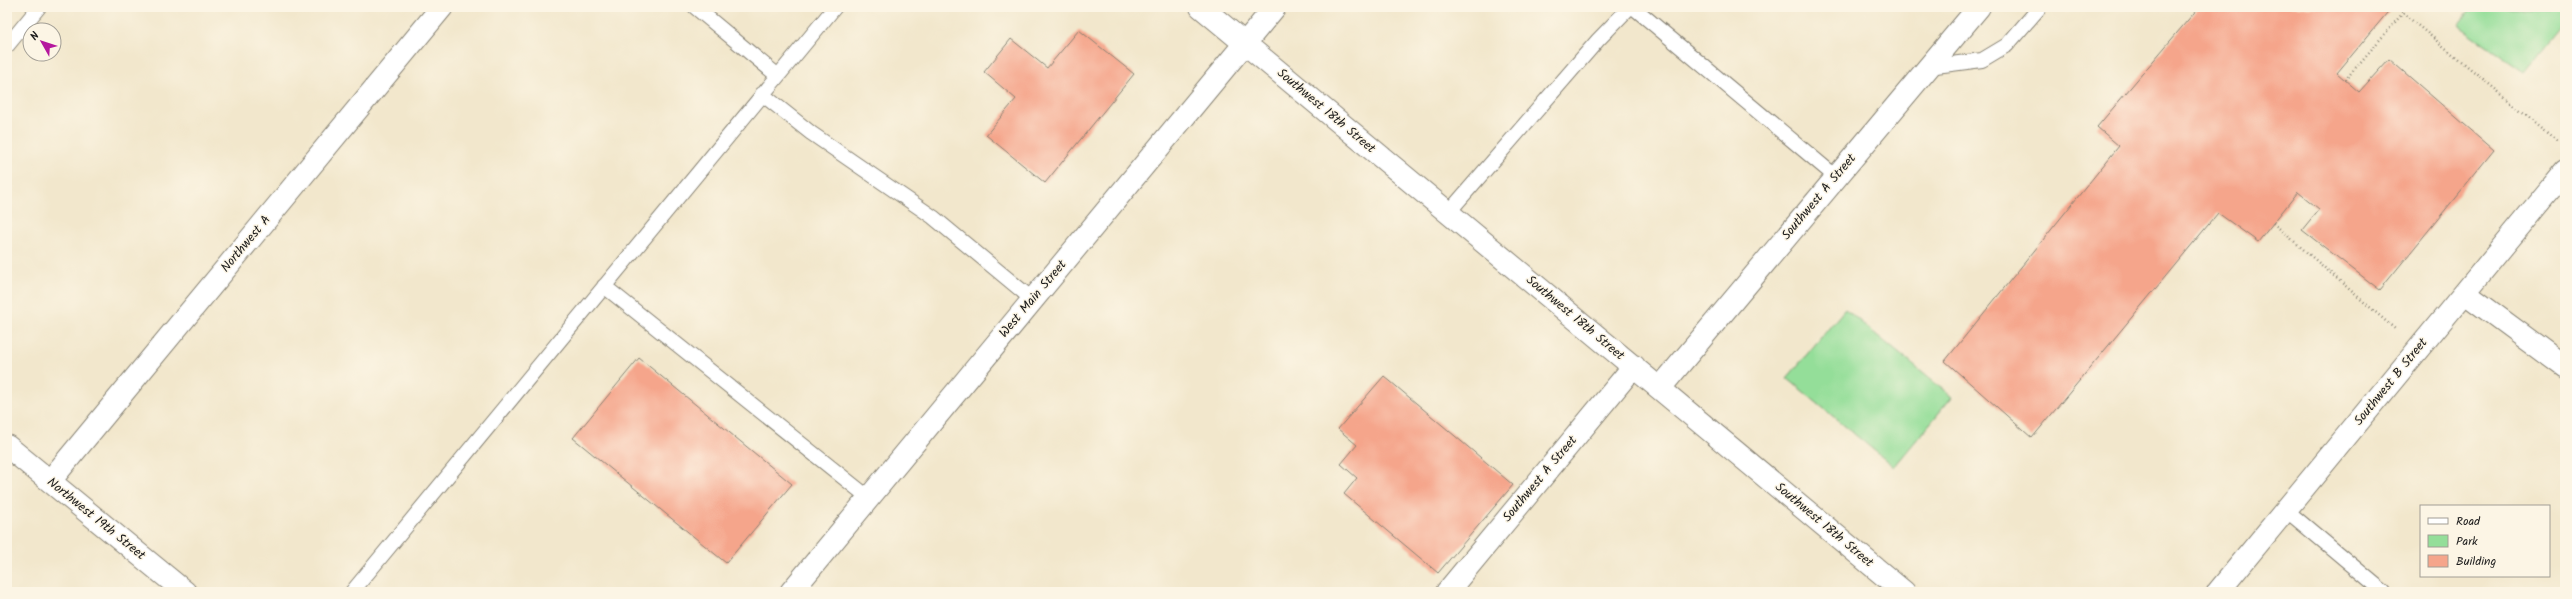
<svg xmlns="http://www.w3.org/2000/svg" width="2572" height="599" viewBox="0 0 2572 599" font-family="Kalam,sans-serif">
	<rect width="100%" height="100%" fill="#fcf5e5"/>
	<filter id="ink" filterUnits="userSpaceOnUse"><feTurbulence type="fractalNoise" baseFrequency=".025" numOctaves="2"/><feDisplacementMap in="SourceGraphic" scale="8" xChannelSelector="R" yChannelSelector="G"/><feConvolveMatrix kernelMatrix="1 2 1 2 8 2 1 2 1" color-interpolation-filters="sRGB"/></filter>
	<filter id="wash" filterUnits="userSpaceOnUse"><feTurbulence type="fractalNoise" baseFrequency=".012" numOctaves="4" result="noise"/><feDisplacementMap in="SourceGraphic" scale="16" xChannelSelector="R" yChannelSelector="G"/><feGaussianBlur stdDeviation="0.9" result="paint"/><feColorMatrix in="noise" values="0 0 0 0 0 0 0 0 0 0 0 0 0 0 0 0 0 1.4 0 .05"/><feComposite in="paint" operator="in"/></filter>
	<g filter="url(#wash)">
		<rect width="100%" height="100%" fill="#f2e7cc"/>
		<!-- green -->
		<path fill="#94de99" stroke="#587d5a" d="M2472,7H2565V23L2525,72L2458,25Z
			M1845,309L1952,397L1894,467L1787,378Z"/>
		<g id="blocks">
			<!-- building -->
			<path fill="#f5a58b" d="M2199,7H2392L2337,73L2359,92L2389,59L2494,150L2380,290L2302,230L2319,209L2298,192L2258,242L2218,213L2032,438L1945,361L2119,146L2097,127Z
				M1079,30L1134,74L1045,183L986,135L1016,99L984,72L1011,39L1047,68Z
				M639,358L792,484L726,563L573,438Z
				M1384,376L1513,485L1438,573L1344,494L1357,478L1341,464L1357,445L1338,429Z"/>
		</g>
	</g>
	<g filter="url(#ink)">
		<use href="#blocks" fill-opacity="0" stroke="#878274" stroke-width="1"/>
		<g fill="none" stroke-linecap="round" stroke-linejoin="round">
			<!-- lane casing -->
			<g stroke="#878274" stroke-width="16">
				<path id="lane" d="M695,7L778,76
					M1633,7L1836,177
					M7,46L39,7
					M1928,67L1982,60L2007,45L2040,7
					M762,94L811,133L933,217L1033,300
					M1448,213L1598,40L1630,7
					M604,286L869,498
					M2286,510L2384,592
					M352,592L835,7"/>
			</g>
			<!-- street casing -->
			<g stroke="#878274" stroke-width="24">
				<path id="street" d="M1201,7L1904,592
					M2465,293L2565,367
					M1660,388L1979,7
					M7,446L185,592
					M50,481L442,7
					M791,592L1275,7
					M1447,592L1634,366
					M2218,592L2565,171"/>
			</g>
			<!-- path -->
			<path stroke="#878274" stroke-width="2.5" stroke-dasharray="1 3" stroke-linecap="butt" d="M2345,80L2403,13L2558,141
				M2273,223L2395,329"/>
			<!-- lane -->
			<use href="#lane" stroke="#fff" stroke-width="14"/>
			<!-- street -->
			<use href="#street" stroke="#fff" stroke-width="22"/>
		</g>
	</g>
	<g text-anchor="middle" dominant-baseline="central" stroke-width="3" stroke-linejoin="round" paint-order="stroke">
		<!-- street labels -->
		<g font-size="13" fill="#1c1c1c" stroke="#fcf5e5">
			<text transform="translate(1326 111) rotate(40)">Southwest 18th Street</text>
			<text transform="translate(1819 197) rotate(-50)">Southwest A Street</text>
			<text transform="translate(246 244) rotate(-50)">Northwest A</text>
			<text transform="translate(1033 299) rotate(-50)">West Main Street</text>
			<text transform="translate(1575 318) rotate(40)">Southwest 18th Street</text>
			<text transform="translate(2391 382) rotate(-51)">Southwest B Street</text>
			<text transform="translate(1540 479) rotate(-50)">Southwest A Street</text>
			<text transform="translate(96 519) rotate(39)">Northwest 19th Street</text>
			<text transform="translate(1824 525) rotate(40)">Southwest 18th Street</text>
		</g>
	</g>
	<!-- margin -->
	<rect width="2572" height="599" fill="none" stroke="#fcf5e5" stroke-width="24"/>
	<!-- legend -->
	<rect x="2420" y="505" width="130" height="72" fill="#fcf5e5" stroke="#a29e95"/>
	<rect x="2428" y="518" width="20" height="6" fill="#ffffff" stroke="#a29e95"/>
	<text x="2456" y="525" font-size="12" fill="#1c1c1c">Road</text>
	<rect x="2428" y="535" width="20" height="12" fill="#94de99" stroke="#a29e95"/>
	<text x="2456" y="545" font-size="12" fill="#1c1c1c">Park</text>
	<rect x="2428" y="555" width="20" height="12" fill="#f5a58b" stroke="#a29e95"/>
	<text x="2456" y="565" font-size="12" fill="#1c1c1c">Building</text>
	<!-- north arrow -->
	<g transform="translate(42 42) rotate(309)"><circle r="19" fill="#fcf5e5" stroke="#a29e95"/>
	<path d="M0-3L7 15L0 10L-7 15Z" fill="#b5179e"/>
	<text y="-6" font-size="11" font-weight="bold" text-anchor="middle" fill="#1c1c1c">N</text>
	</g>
</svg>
